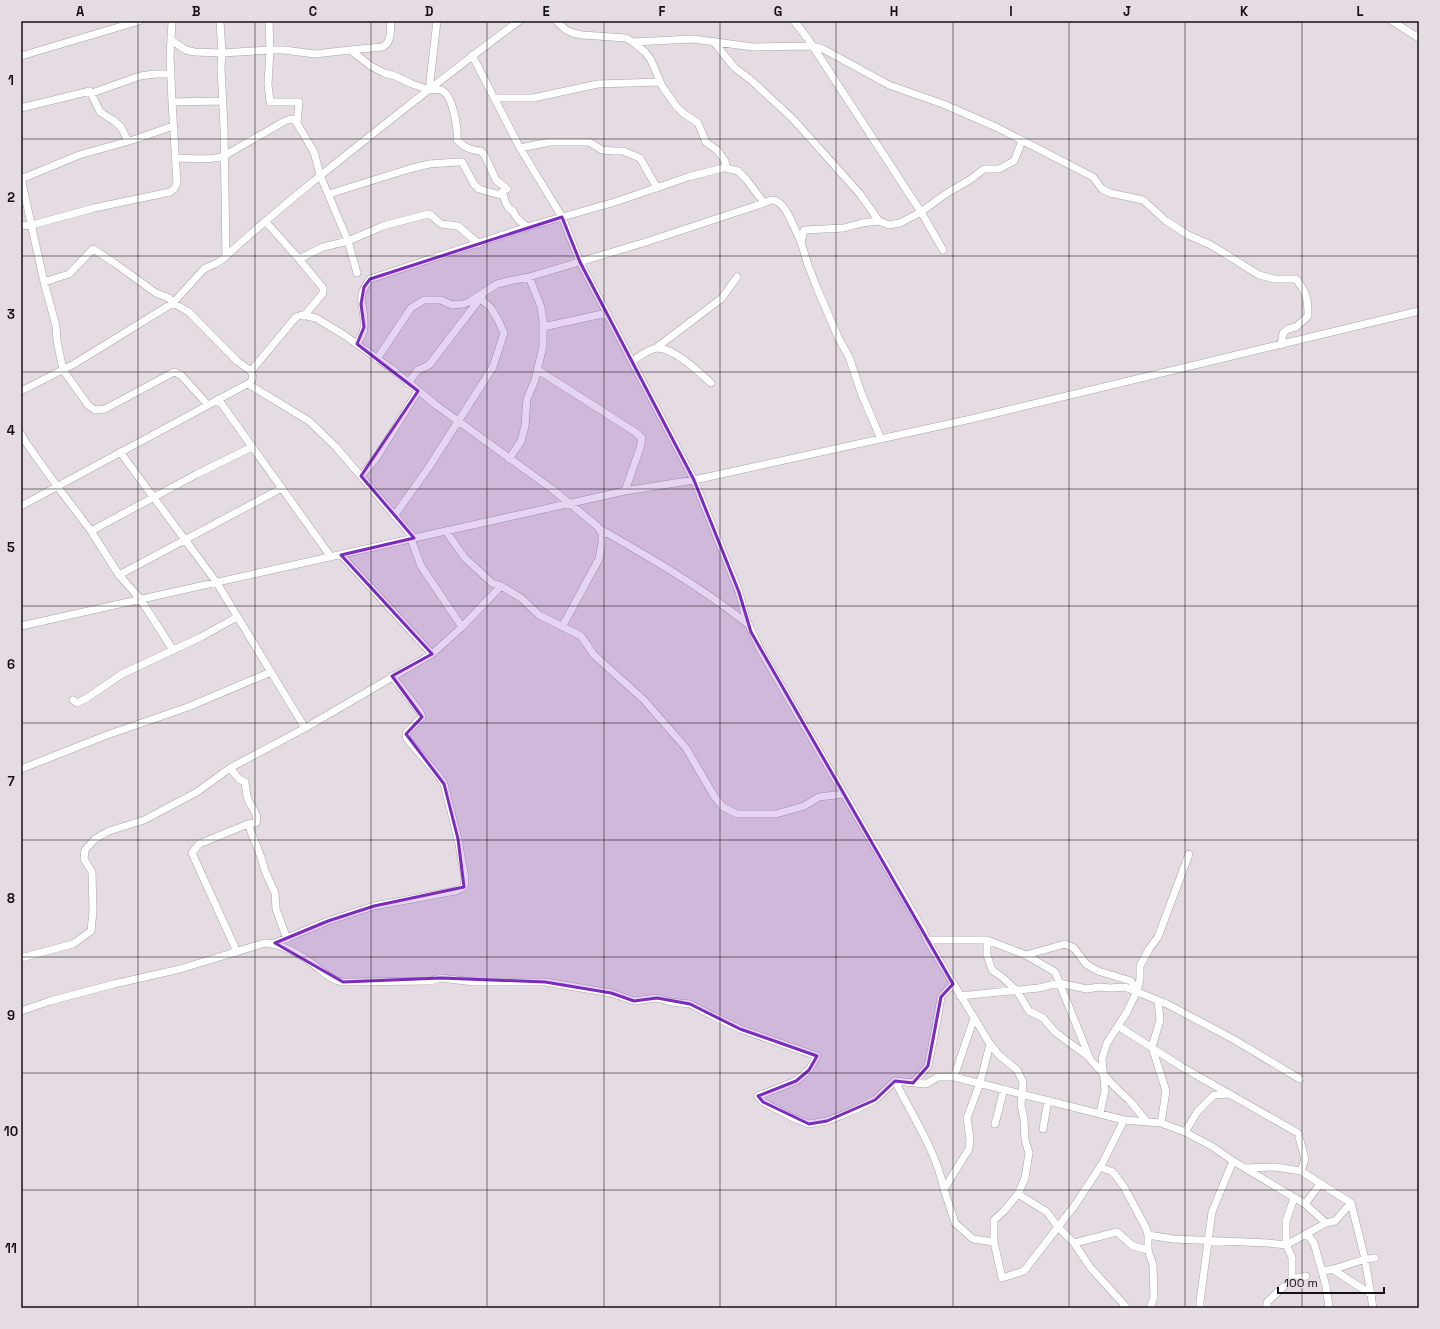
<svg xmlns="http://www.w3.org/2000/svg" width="1440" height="1329" viewBox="0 0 1440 1329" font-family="'Space Grotesk',sans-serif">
	<rect width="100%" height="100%" fill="#e5dbe2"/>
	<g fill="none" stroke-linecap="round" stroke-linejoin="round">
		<!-- street casing -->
		<g stroke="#aba2a9" stroke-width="8">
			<path id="street" d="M172,21L170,56L172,102
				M437,21L429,90C432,90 438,89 441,90C453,94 458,129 457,140C465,148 470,150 481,151L485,156L496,180L507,189L502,191C505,199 505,207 513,211C516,219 521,222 527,227
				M794,21L808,39L921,212L943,250
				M1392,21L1419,38
				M172,41L186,50L194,52L222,53L270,50L269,21
				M633,42L693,39L753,47L812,46L823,49L889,85L943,104L996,127L1093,177L1102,189L1110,193L1143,200L1165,220L1188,235L1211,245L1259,275L1274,279H1296C1307,293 1308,299 1308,316L1296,327L1288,329L1283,333L1281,345
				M714,42L734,67L752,81L793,119L860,194L879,221L889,225L900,223L921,212L944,195L971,179L984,169H999L1014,161L1022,141
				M350,50L382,47C392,43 390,31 391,21
				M472,55L520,148L562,217L580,262L694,480L739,592L746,619L761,651L923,930L927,940L990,1044L999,1055L1017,1070L1023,1082L1021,1105L1024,1119L1025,1140L1029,1153L1025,1178L1018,1194
				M21,56L139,21
				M92,93L140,76L155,74H171
				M494,98H533L598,84L660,82
				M21,108L90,91L100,112L113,120L121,127L128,141
				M297,123L299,102H270L268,84L270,50H284L315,54L350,50L371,66L384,73L395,76L412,84L429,90
				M520,148L550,142H589L602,150L614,151H623L640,158L657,188
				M175,158C189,158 218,162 229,153L285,121L291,119L295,120L314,152L320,175L348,241L357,273
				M21,178L44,282L56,326L57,341L63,370L88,405L95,410L105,409L174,372L181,375L208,405
				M21,178L26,177L79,155L136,139L173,126
				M329,194L409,169L429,164L458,162H462L474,184L479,189L504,196
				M764,203C767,202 770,200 773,200C786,201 795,231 801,242L804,230L844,228L862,223L879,221
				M265,221L299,259L323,288V293L304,316
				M21,226L32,225L94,208L170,192L174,189L177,183L172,102L223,101
				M801,242L808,265L817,288L838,337L849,357L862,395L881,439
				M226,256C280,207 337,162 394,117C436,84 477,52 519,21
				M299,259L323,247L348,241L383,226L428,214L432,216L441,224L458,226L479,244
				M44,282L69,274L93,249L113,262L156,293L169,298L173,303L189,312L237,361L251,371
				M543,327L607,313
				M357,344C360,339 364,333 364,327C366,306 354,300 370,279L527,227L615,202L688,177L723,168L726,166L725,161L718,151L706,142L698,123L683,113L676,106L662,86L651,60L645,52L633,42L626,38L582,35L573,33L566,30L556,21
				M656,348L722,298L737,277
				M377,359L411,308L424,300H441L452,305L463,304L469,302L497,284L509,281L529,277L646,242L764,203L746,179L738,171L726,168V166
				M632,361C639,357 648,349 657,348C674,348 699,372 711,383
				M538,370L635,432L642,438L640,448L625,491
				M408,383L418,370L429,365L482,296
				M248,384L309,421L335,446L414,538
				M21,391L74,364L173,303L203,270C210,265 221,263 226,256L224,128L221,68L222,53L220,21
				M218,399L331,557
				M21,434L27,444L57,486L91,531L119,575L141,600L173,650
				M509,459L521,441L525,426L527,399L535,380L543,346V321L541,307L529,277
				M361,476L375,460L418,391
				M21,506L251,382L253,377L251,371L296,317L302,315L316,318L344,335L392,369L436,405L552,489L597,526L602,533V542L599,559L562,627
				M394,516L427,470L493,367L504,333L498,320L491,308L480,298
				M600,529C651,558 702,588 748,624
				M91,531L197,474L252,447
				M446,531L464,557L492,583L501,586L521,598L539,615L581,636L594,655L644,700L686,748L714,796L723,807L737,814H776L804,806L819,797L844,794
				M411,539L421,566L462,627
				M341,555L432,654
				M119,575L282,488
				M21,626L625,491L694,480L971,419L1419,311
				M271,672L305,728
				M73,700L77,703L87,698L122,674L201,637L237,617
				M230,768L239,779L245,782C246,788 246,794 248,799C251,810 259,811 256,823L248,824L199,844L192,853L237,952
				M21,769L107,735L188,707L271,672L217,583L120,452
				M248,824L261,857L265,871L275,893L276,909L287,939
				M927,940H987L1026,955L1065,944L1074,948L1086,964L1098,971L1131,981L1137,991L1127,1012L1107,1043L1102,1059L1105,1090L1100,1113
				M987,940V955L992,970L1002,977L1017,991L1029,1011L1043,1018L1055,1032L1090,1058
				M275,943L328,921L374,906L455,891L464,887L465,878L458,839L444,784L438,775L407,739L406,734L408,731L422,717L420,712L392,676
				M1026,955L1055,972L1090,1059L1114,1086L1129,1100L1147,1122
				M21,958L73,944L91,931L93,911L92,872L84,859L85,850L95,839L109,831L144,820L197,792L230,768L305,728L432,654L462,627L501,586
				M1137,991L1140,979V966L1149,949L1158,937L1189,854
				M960,996L1039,988L1059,983L1087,989L1099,987L1110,988L1125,987L1167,1004L1233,1039L1300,1079
				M1158,1001L1160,1020L1152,1047L1166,1091L1161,1123
				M21,1011L50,1001L114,984L180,969L265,943C283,944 304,957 318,968C326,974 333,981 343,982L430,981L441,978L474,982H545L611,993L634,1001L657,998L671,1002L690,1004L713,1016L740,1029L817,1056L809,1070L796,1081L758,1096L763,1102L793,1118L809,1124L827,1121L850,1112L875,1100L895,1081L926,1084L938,1077H954L1124,1120L1161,1123L1185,1132L1213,1147L1233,1161L1305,1204L1326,1223
				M1118,1026L1182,1067L1298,1133L1305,1159L1301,1171
				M990,1044L980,1083L967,1118L970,1139L969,1149L944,1189L955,1223L973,1239L994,1242
				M954,1077L974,1018
				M895,1081C913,1117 935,1149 944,1189
				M913,1083L928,1066L937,1021L941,997L953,984
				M1124,1120L1102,1164L1075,1205L1024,1271L1002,1278L994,1242V1220L1004,1211L1018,1194L1047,1212L1058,1227L1074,1243L1090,1267L1127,1308
				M995,1124L1004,1089
				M1043,1129L1048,1100
				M1185,1132L1198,1111L1214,1095L1230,1094
				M1100,1167L1113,1172L1124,1187L1146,1228L1148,1235V1250L1153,1265L1154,1297L1150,1308
				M1246,1168L1275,1167L1301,1171L1351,1203L1365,1259L1373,1308
				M1305,1204L1320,1184
				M1307,1234L1314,1243L1326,1286L1329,1308
				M1148,1235L1173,1239L1268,1243L1286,1245L1326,1223L1335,1221L1351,1203
				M1074,1243L1117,1232L1133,1246L1148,1250
				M1334,1270L1372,1295
				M1322,1271C1340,1270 1356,1259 1375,1258
				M1292,1279V1257L1286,1245V1221L1294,1198
				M1200,1308V1301L1212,1212L1233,1161
				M1267,1308V1302L1292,1279L1306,1276"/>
		</g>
		<!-- street -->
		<use href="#street" stroke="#fff" stroke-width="7"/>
	</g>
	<!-- marked area -->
	<path fill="#7b2cbf" fill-opacity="0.2" stroke="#7b2cbf" stroke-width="3" stroke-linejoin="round" d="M562,217L580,262L694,480L739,592L751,632L953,984L941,997L928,1066L913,1083L895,1081L875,1100L827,1121L809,1124L763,1102L758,1096L796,1081L809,1070L817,1056L740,1029L690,1004L657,998L634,1001L611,993L545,982L441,978L343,982L275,943L328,921L374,906L464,887L458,839L444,784L406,734L422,717L392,676L432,654L341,555L414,538L361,476L418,391L357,344L364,327L361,304L364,287L370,279Z"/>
	<!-- grid -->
	<path fill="none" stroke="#141114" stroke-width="1" stroke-opacity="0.55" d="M138,21V1308M255,21V1308M371,21V1308M487,21V1308M604,21V1308M720,21V1308M836,21V1308M953,21V1308M1069,21V1308M1185,21V1308M1302,21V1308M21,139H1419M21,256H1419M21,372H1419M21,489H1419M21,606H1419M21,723H1419M21,840H1419M21,957H1419M21,1073H1419M21,1190H1419"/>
	<!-- border -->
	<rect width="1440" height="1329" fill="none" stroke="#e5dbe2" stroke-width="44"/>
	<!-- scale -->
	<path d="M1278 1287v6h106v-6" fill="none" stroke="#141114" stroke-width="2"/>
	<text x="1284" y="1287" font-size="12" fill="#141114" stroke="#e5dbe2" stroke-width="3" paint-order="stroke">100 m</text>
	<rect x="22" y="22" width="1396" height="1285" fill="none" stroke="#141114" stroke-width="1.5"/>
	<g font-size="13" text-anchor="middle" font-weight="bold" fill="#141114">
		<text x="80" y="16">A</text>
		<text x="196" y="16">B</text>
		<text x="313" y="16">C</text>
		<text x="429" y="16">D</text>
		<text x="546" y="16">E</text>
		<text x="662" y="16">F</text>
		<text x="778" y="16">G</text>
		<text x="894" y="16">H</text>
		<text x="1011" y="16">I</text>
		<text x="1127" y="16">J</text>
		<text x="1244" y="16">K</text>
		<text x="1360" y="16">L</text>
		<text x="11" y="85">1</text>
		<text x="11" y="202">2</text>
		<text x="11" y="319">3</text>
		<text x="11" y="435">4</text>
		<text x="11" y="552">5</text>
		<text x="11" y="669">6</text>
		<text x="11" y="786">7</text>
		<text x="11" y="903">8</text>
		<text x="11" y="1020">9</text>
		<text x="11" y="1136">10</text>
		<text x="11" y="1253">11</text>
	</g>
</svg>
